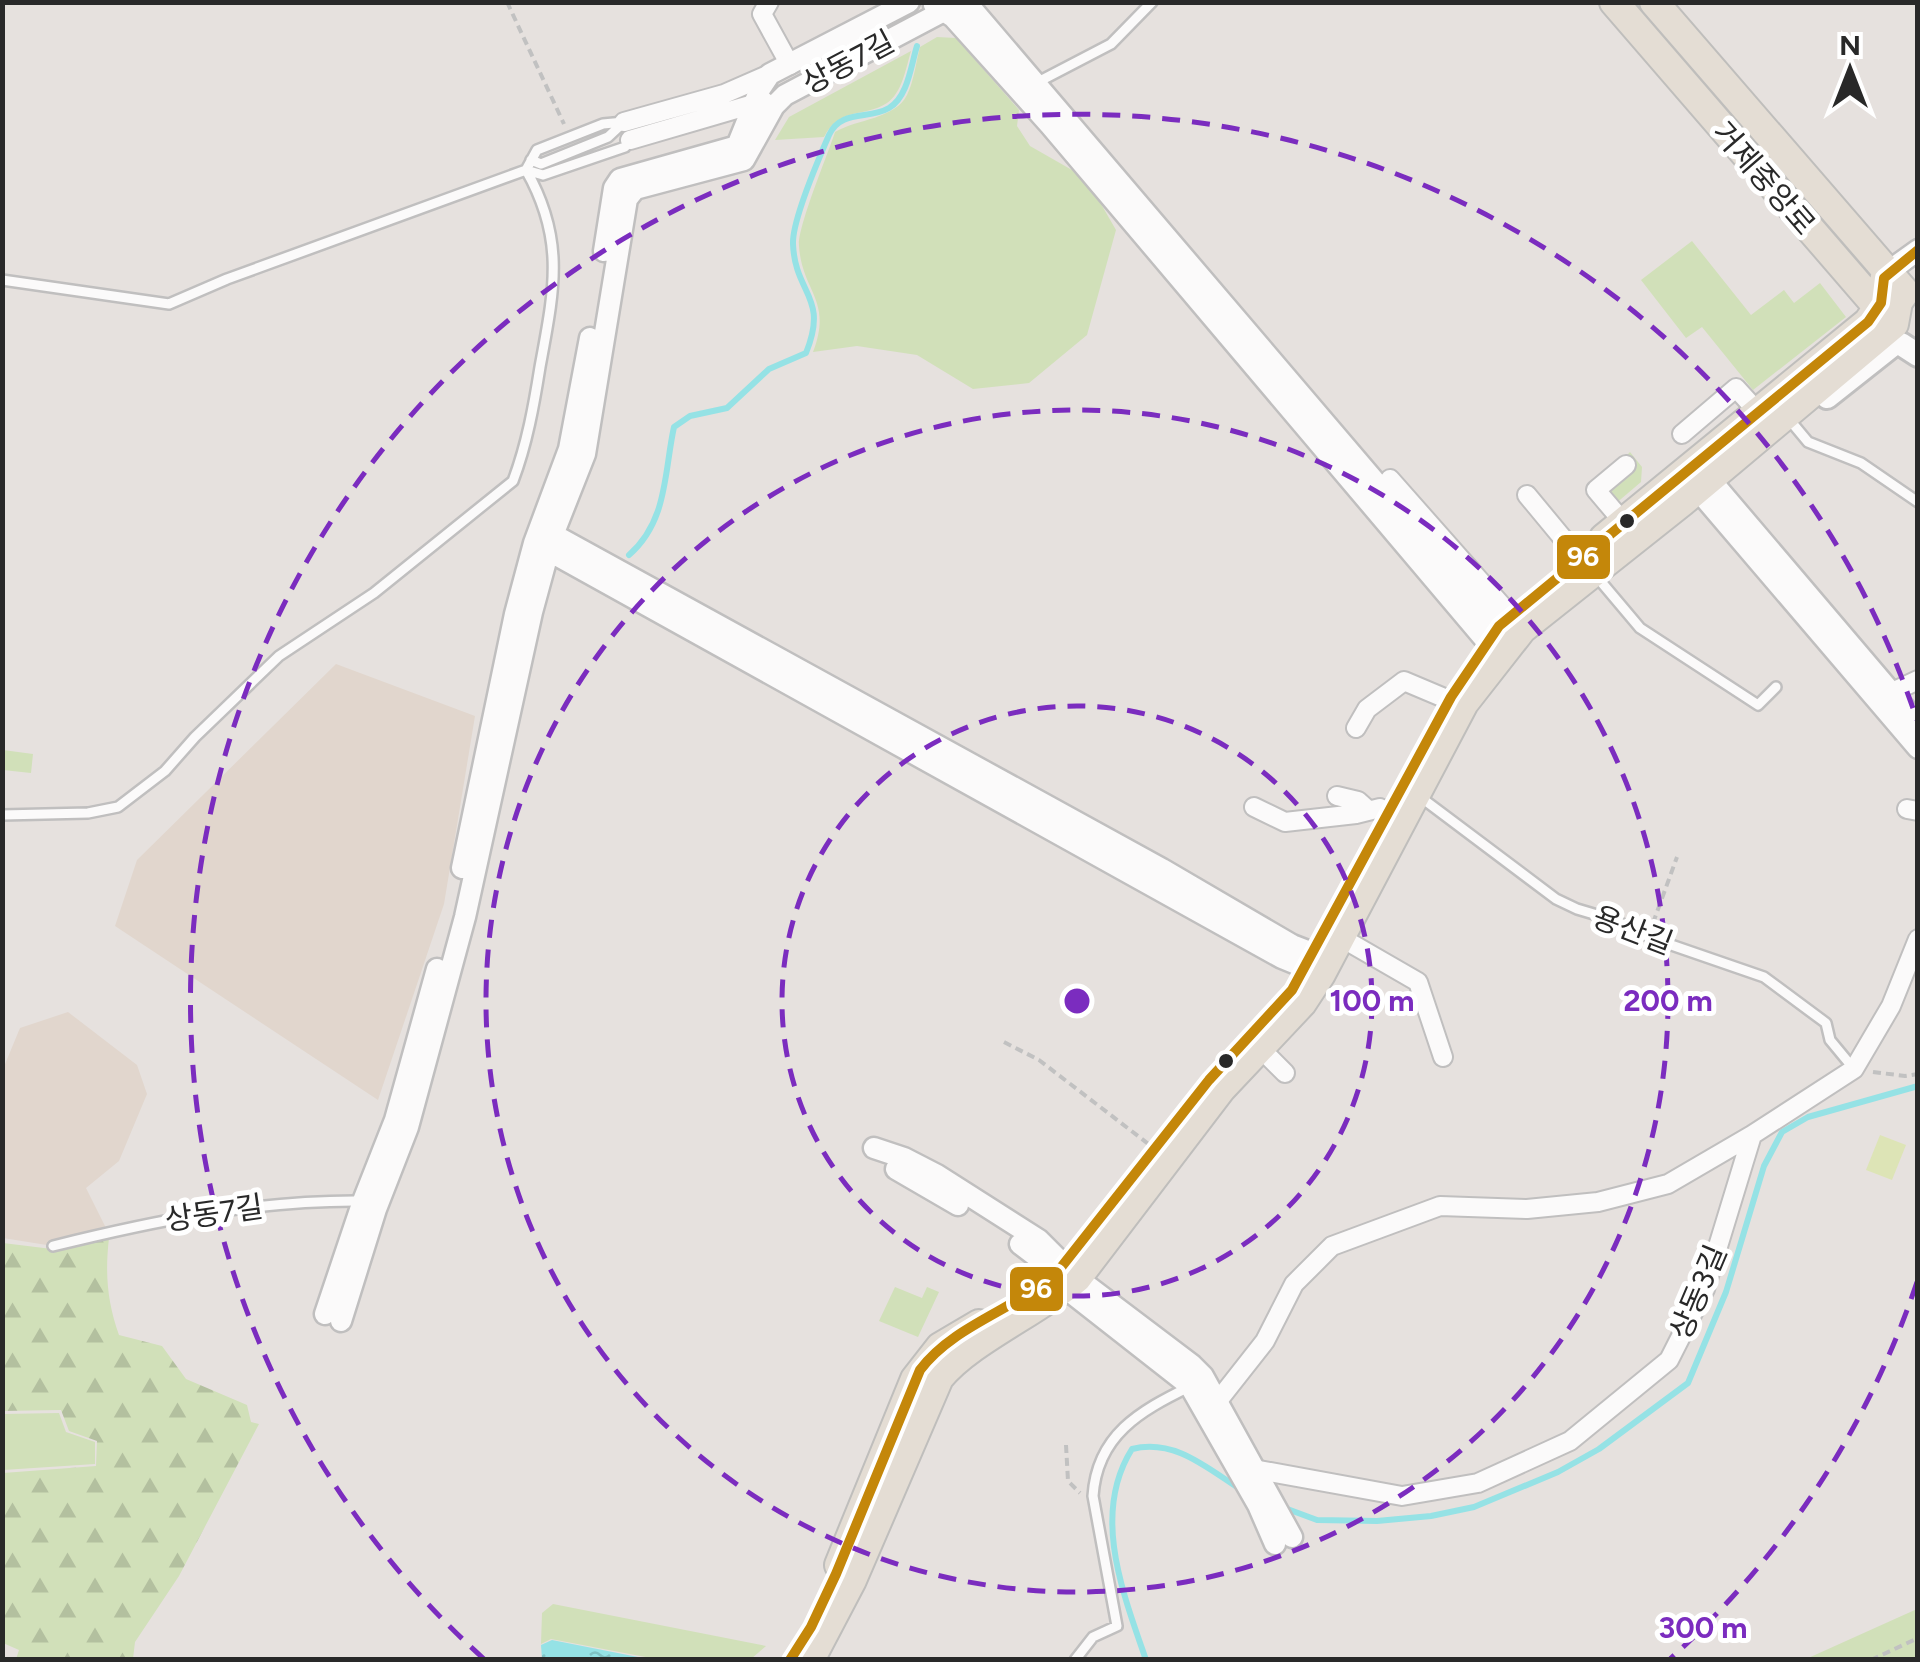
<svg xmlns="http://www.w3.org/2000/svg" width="1920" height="1662" viewBox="0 0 1920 1662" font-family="Figtree,'Noto Sans KR',sans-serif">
	<defs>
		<pattern id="forest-firs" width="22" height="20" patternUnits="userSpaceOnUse" patternTransform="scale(2.5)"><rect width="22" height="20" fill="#d1e0b9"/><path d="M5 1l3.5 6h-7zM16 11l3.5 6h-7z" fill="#b3c09f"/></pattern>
		<pattern id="water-ripples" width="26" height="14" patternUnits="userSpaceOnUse" patternTransform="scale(2.5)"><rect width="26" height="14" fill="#95e2e5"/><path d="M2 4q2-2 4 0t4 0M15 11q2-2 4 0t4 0" fill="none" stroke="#80c2c4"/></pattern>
	</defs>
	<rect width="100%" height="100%" fill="#e6e1de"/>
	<!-- education -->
	<path fill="#e1d6cd" d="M336,664L475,716L444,904L378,1100L115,926L137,860Z
		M68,1012L137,1065L147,1094L119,1161L86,1188L108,1232L53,1246L3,1238V1069L20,1028Z"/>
	<!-- green -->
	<path fill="#d1e0b9" d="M937,37L956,38L1019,110L1017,126L1030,146L1086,178L1116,230L1087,335L1029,383L973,389L917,355L857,346L813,352C833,300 802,292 799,246C797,228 828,154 835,132C857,119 895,119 907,95C914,81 916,62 920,47Z
		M911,51C906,68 902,93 887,103C864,118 840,106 824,137L775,140L789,117Z
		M1692,241L1751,315L1784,290L1794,303L1820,283L1846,317L1753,390L1702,327L1686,338L1641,280Z
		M1630,452L1642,467L1641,482L1614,505L1605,494L1631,472L1625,457Z
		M3,750L33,754L31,773L3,770Z
		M895,1287L922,1298L927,1287L939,1292L918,1337L879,1321Z
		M59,1413L66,1432L95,1442V1464L3,1470V1414Z
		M553,1604L766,1646L751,1659H656L551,1639L541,1644L542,1613Z
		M1917,1609V1659H1806Z"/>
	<!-- forest -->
	<path fill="url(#forest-firs)" d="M109,1238C105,1273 107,1301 119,1335L162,1346L186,1379L247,1405L251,1422L259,1424L179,1576L135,1642L133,1659H16L19,1650L3,1643V1473L96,1466L97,1441L69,1431L61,1410L3,1411V1243L52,1249Z"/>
	<!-- pitch -->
	<path fill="#dde4b6" d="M1880,1135L1906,1145L1892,1180L1866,1170Z"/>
	<!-- water -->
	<path fill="url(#water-ripples)" d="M552,1640L648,1659H542L541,1645Z"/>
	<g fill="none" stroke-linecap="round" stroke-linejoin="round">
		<!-- stream -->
		<path stroke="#95e2e5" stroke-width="6" d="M629,555C668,521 664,472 674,427L690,416L727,408L769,369L806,353C829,296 795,295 793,244C792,221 819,158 829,135C841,109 869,120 889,108C908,97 911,65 917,46
			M1282,1507L1317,1520L1377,1521L1431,1516L1474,1507L1558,1472L1599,1449L1688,1383L1726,1292L1764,1166L1782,1132L1808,1117L1918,1086
			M1146,1660C1123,1593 1091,1514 1132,1449C1175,1438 1208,1469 1243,1491"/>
		<!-- service casing -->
		<g stroke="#c0bfbf" stroke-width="14">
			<path id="service" d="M1038,82L1111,44L1152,2
				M531,160L541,164L608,137L624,122
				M526,170L537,150L603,124L624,122
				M2,280L169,304L227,279L526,170L543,175L625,147L629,141
				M1793,424L1808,442L1861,463L1918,502
				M1597,577L1640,628L1758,705L1776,687
				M1419,796L1556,899L1577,909L1614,920L1651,938L1764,977L1826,1023L1830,1040L1854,1069
				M2,815L88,813L118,807L165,771L195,737L279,656L374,593L513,481C527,444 534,405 540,367C554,291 566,240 526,170
				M53,1246C154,1221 256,1200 361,1201
				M1075,1660L1093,1637L1117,1626L1093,1496C1097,1435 1140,1411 1189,1387"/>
		</g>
		<!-- minor casing -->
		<g stroke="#c0bfbf" stroke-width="22">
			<path id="minor" d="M769,2L762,14L790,65
				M624,122L724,94L770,74
				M630,140L764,101
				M1682,434L1736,388L1757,411
				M1390,479L1511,616
				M1527,495L1580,559
				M1624,523L1596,490L1626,465
				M1882,697L1918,680
				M1356,728L1367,709L1404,681L1449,700
				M1337,796L1358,801L1368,810
				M1254,807L1285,822L1356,814L1380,808L1390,813
				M1907,809L1918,811
				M1340,937L1418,982L1443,1057
				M1261,1049L1285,1073
				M1210,1411L1265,1341L1294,1284L1332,1246L1440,1206L1527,1209L1598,1202L1668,1184L1752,1135
				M1248,1468L1402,1496L1478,1483L1570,1441L1669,1360L1705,1289L1752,1135L1854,1069L1891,1006L1918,939"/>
		</g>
		<!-- tertiary casing -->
		<g stroke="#c0bfbf" stroke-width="25">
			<path id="tertiary" d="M966,2L1511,641
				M934,5L953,17L1050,125L1499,656
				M604,251L614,188L620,179L737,146L760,89L770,74L909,2
				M1889,271L1918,250
				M1702,470L1918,724
				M1691,482L1918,748
				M545,530L1162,869L1292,945L1328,959
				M540,546L1282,958L1321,974
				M462,868L515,614L534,543L569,449L590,338
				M874,1148L904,1158L937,1175L1039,1240L1077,1278L1192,1365L1203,1376L1292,1537
				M896,1169L958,1205
				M1020,1244L1045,1263L1065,1288L1190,1386L1258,1505L1275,1544
				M325,1314L363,1201L395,1120L437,969
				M341,1321L376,1209L408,1127L465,917L532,612L553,535L585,454L627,199L635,189L744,160L774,106L785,95L961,2"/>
		</g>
		<!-- secondary casing -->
		<g stroke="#c0bfbf" stroke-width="28">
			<path id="secondary" d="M1827,397L1894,344H1901L1918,355"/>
		</g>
		<!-- primary casing -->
		<g stroke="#bfbebc" stroke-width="32">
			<path id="primary" d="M1614,2L1888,319
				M1604,538L1868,322L1881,303L1885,276
				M839,1565L915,1379L940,1347L979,1324
				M810,1660L852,1580L939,1378C969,1341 1037,1312 1077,1278L1221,1089L1302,1003L1321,974L1464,703L1522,629L1682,502L1894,324L1898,302L1905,292L1654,2"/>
		</g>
		<!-- path -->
		<path stroke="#c1c1c1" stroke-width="4" stroke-dasharray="8 5" stroke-linecap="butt" d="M507,2L564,124
			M1653,923L1677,857
			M1004,1042L1039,1060L1151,1146
			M1873,1072L1905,1076L1918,1074
			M1066,1445L1068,1481L1080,1493
			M1871,1660L1918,1638"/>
		<!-- service -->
		<use href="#service" stroke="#fbfafa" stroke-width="9"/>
		<!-- minor -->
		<use href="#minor" stroke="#fbfafa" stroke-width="18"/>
		<!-- tertiary -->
		<use href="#tertiary" stroke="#fbfafa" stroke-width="20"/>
		<!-- secondary -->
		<use href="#secondary" stroke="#fbfafa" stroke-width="22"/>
		<!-- primary -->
		<use href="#primary" stroke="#e4ddd4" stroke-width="28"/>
		<!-- bus-1 casing -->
		<g stroke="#fff" stroke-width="18">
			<path id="bus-1" d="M790,1660L811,1627L836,1574L920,1370C953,1326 1013,1310 1055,1275L1209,1080L1292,990L1451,697L1499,626L1868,322L1881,303L1884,278L1918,250"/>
		</g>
		<!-- bus-1 -->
		<use href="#bus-1" stroke="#c4870a" stroke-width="10"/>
	</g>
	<!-- distance rings -->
	<g fill="none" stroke="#7b2cbf" stroke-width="5" stroke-dasharray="18 12">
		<circle cx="1077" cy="1001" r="295"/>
		<circle cx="1077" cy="1001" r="591"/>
		<path d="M1917 1282A886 886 0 0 1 1670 1659M484 1659A886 886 0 1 1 1917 720"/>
	</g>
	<!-- markers -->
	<g fill="#292929" stroke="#fff" stroke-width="4">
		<circle cx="1627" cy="521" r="9"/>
		<circle cx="1226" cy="1061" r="9"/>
	</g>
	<g text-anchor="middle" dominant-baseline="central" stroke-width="10" stroke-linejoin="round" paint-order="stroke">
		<!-- street labels -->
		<g font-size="30" fill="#292929" stroke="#fff">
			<text transform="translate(848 62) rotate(-28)">상동7길</text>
			<text transform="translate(1764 178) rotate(49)">거제중앙로</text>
			<text transform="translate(1633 930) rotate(21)">용산길</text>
			<text transform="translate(214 1213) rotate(-8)">상동7길</text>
			<text transform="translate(1698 1292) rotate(-67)">상동3길</text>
		</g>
	</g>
	<circle cx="1077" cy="1001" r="15" fill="#7b2cbf" stroke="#fff" stroke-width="5"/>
	<g font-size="30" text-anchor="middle" font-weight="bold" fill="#7b2cbf" stroke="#fff" stroke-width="10" stroke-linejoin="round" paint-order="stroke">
		<text x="1372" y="1011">100 m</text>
		<text x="1668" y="1011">200 m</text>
		<text x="1703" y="1638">300 m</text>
	</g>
	<g stroke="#fff" stroke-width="4">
		<rect x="1555" y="533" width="57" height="48" rx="10" fill="#c4870a"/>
		<rect x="1008" y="1265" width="57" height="48" rx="10" fill="#c4870a"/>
	</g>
	<g font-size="28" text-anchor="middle" font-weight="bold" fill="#fff">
		<text x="1583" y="566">96</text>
		<text x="1036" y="1298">96</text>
	</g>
	<!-- border -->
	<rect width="1920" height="1662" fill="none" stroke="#292929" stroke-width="10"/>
	<!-- north arrow -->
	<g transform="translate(1850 70)" stroke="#ffffff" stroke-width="8" paint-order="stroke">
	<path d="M0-8L18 38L0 25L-18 38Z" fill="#292929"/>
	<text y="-15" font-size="28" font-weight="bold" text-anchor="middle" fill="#292929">N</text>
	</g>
</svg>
